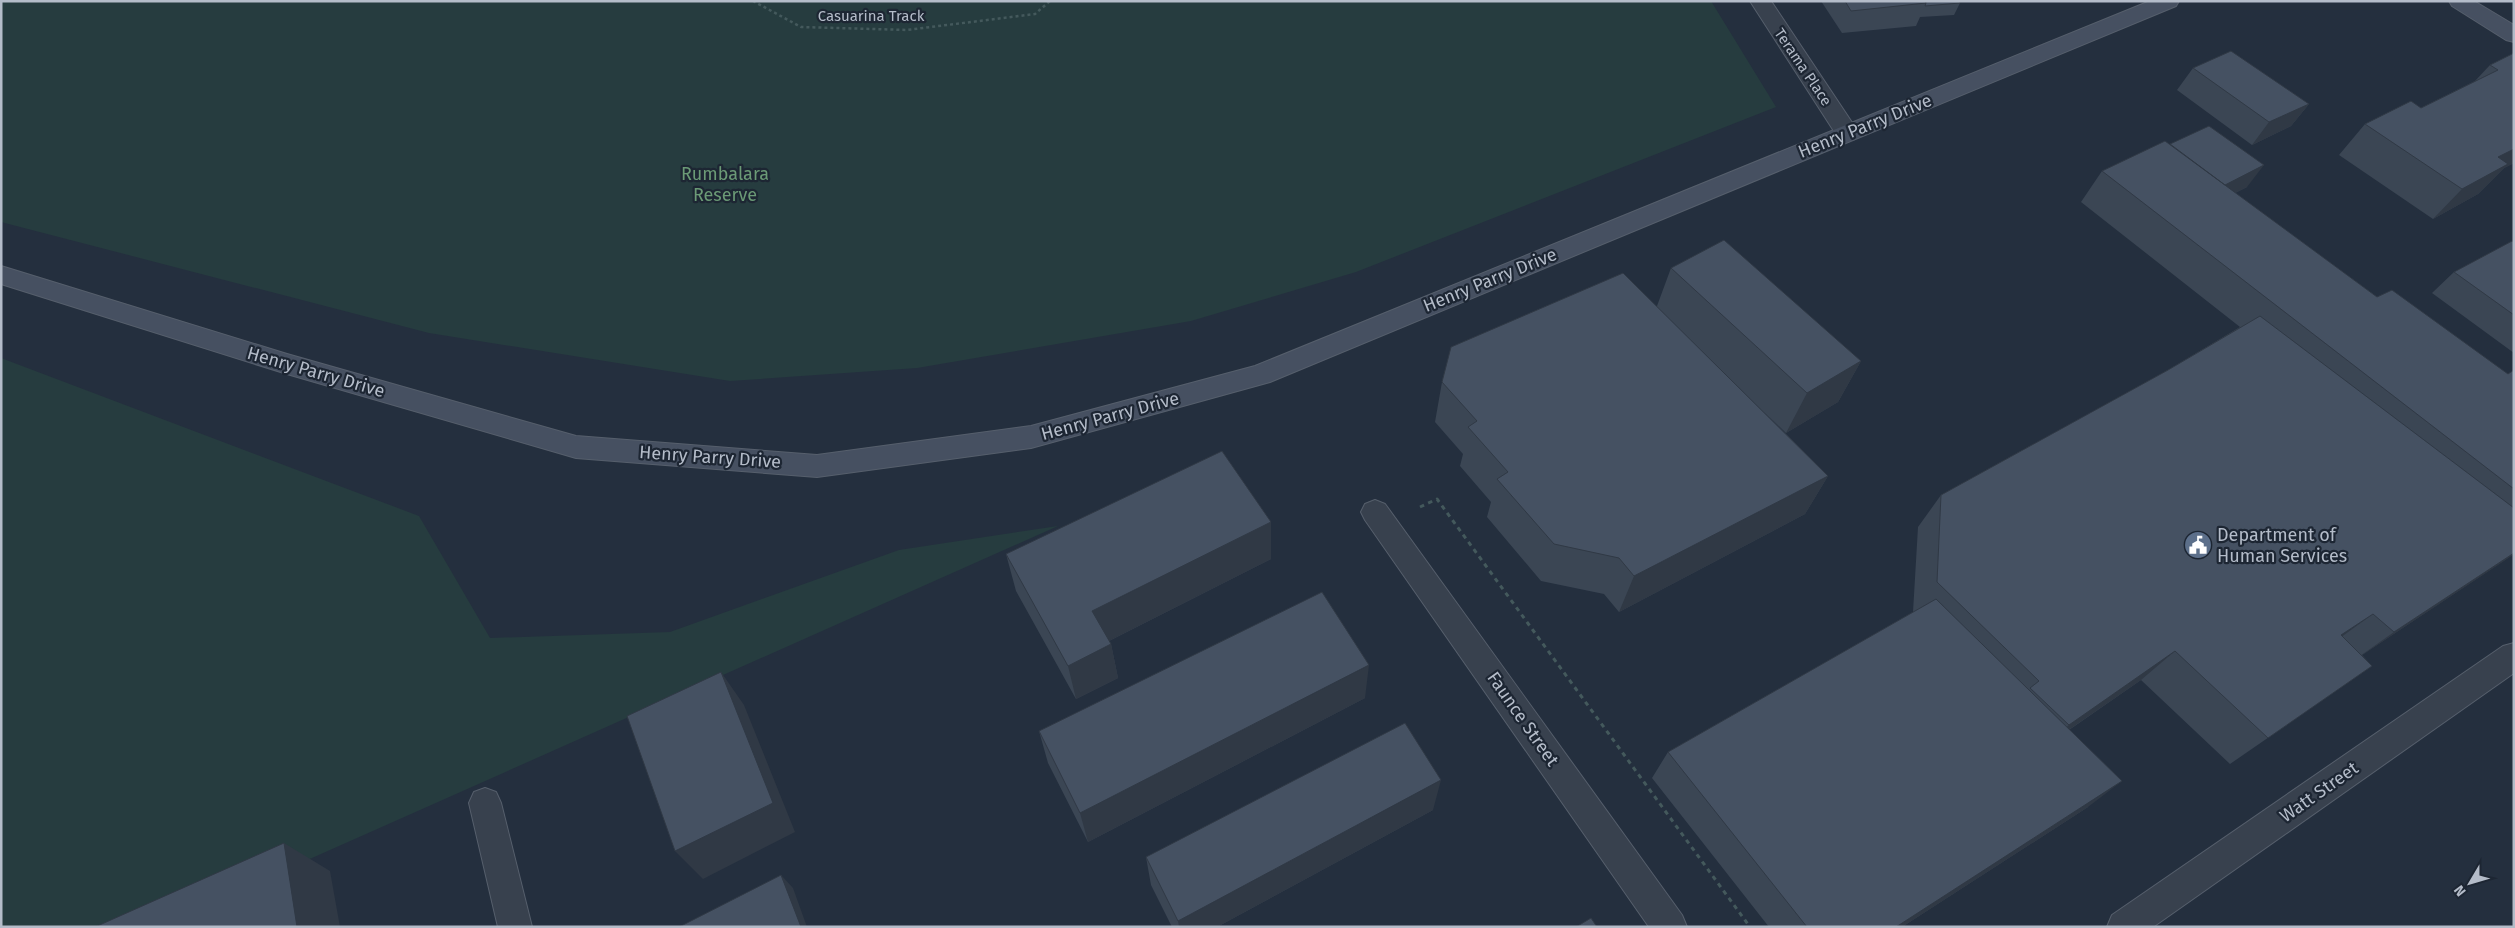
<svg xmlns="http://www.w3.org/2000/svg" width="2515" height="928" viewBox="0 0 2515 928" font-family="'Fira Sans',sans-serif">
	<rect width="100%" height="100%" fill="#242f3e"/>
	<!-- green -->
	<path fill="#263c3f" d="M1,1H1711L1776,107L1356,272L1191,321L917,368L730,381L429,333L1,222Z
		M1,358L419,516L490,638L670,632L899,550L1058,526L157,927H1Z"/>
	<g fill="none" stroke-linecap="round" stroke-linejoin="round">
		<!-- street casing -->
		<g stroke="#565f6c" stroke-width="2">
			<path id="street" d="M1750,1H1771L1855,127L1858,133L1855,139L1847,141L1839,139Z
				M1375,500L1385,504L1682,915L1687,927H1649L1365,520L1361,512L1365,504Z
				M2514,643V673L2153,927H2107L2112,915L2503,646Z
				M485,788L496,792L501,803L532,927H498L469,803L474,792Z"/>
		</g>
		<!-- secondary casing -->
		<g stroke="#565f6c" stroke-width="2">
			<path id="secondary" d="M2150,1H2179L2176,6L1270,382L1031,448L817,477L576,458L287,374L1,284V266L287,354L576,436L817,455L1031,426L1255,366Z
				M2449,1H2474L2514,25V42L2506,40L2452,6Z"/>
		</g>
		<!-- path-far1 -->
		<path stroke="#44595c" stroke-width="2.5" stroke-dasharray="3 3" stroke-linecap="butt" d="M753,1L801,27L907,30L1035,14L1050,1"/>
		<!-- path -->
		<path stroke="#44595c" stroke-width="3" stroke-dasharray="4.5 4.5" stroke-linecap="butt" d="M1420,507L1437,499L1750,927"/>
		<!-- street -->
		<use href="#street" fill="#38414e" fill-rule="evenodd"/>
		<!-- secondary -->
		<use href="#secondary" fill="#465061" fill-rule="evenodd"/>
	</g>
	<!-- wall -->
	<path fill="#3b4654" d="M1821,1H1959L1960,3L1954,15L1920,17L1916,26L1842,33Z
		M2514,53V163L2504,168L2478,194L2433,219L2339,155L2365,124L2421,108L2475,81L2490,65Z
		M2193,68L2309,104L2291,126L2252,145L2177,90Z
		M2170,144L2247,187L2235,193L2377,297L2508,374L2514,370V554L2362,655L2372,666L2230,764L2141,680L2069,730L2088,807L1902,927H1769L1652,778L1668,752L1913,612L1918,527L1941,495L2168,370L2240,327L2081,202L2102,171Z
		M2514,242V353L2432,293L2454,272Z
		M1671,268L1861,361L1838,402L1786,433L1764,412L1828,476L1805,514L1619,612L1604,594L1541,581L1487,517L1491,502L1460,466L1463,454L1435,422L1442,382L1657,306Z
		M1271,522V559L1109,641L1111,644L1118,678L1076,699L1016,591L1006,554Z
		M1365,698L1088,842L1048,763L1039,731Z
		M1433,810L1217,927H1172L1151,885L1146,857Z"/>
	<!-- shaded-wall -->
	<path fill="#303945" d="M2309,104L2291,126L2252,145L2269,122Z
		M2514,149V163L2504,168L2478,194L2433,219L2462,189L2498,157Z
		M2264,165L2247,187L2197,212L2214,190Z
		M1861,361L1838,402L1786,433L1807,393Z
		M1828,476L1805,514L1619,612L1634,576Z
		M1271,522V559L1099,646L1092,611Z
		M2514,553V554L2501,563L2353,661L2394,632Z
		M2373,614L2333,643L2341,635Z
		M1111,644L1118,678L1076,699L1068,666Z
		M2175,651L2141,680L2038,751L2069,725Z
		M1369,665L1365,698L1088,842L1080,813Z
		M721,672L744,705L795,832L703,879L675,851Z
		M1441,780L1433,810L1217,927H1179L1178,921Z
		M2122,781L2088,807L1902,927H1896Z
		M284,843L330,871L340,927H297Z
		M781,875L793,888L807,927H801Z"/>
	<!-- building -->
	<path fill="#455162" stroke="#303945" d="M1845,1H1925L1926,3L1851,11Z
		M1925,1H1959L1960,3L1925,6L1926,3Z
		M2231,51L2309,104L2269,122L2193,68Z
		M2514,53V149L2498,157L2508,164L2462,189L2365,124L2411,101L2421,108L2498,70L2490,65Z
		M2209,126L2264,165L2225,185L2170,144Z
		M2165,141L2377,297L2392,290L2508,374L2514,370V489L2102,171Z
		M1724,240L1861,361L1807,393L1671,268Z
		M2512,241L2514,242V315L2454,272Z
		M1623,273L1828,476L1634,576L1619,558L1554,544L1497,479L1508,472L1468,427L1477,421L1442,382L1451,347Z
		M2260,316L2514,508V553L2394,632L2373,614L2341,635L2372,666L2268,738L2175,651L2069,725L2030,688L2039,681L1937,582L1941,495L2168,370Z
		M1222,451L1271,522L1092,611L1111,644L1068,666L1006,554Z
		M1322,592L1369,665L1080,813L1039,731Z
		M1936,599L2122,781L1896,927H1807L1668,752Z
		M721,672L773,803L675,851L627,716Z
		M1405,723L1441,780L1178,921L1146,857Z
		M284,843L297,927H95Z
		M781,875L801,927H679Z
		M1591,918L1597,927H1576Z"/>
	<!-- icons -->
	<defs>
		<g id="civic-disc" transform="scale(1.4375)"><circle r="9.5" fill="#5c6f8a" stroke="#1d2633"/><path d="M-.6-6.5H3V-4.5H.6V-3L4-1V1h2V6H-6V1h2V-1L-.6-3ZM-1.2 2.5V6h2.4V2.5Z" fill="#fff"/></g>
	</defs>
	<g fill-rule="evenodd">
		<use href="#civic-disc" x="2198" y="545"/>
	</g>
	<g text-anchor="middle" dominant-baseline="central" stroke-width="4.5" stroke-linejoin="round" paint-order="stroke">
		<!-- far-street labels -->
		<g font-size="15" fill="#b4bcc9" stroke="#1d2633">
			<text x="871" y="16">Casuarina Track</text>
			<text transform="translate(1803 67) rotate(56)">Terama Place</text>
		</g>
		<!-- street labels -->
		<g font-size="18" fill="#b4bcc9" stroke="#1d2633">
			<text transform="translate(1865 126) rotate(-22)">Henry Parry Drive</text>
			<text transform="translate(1490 280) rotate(-22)">Henry Parry Drive</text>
			<text transform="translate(316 372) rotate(16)">Henry Parry Drive</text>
			<text transform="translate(1110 416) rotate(-15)">Henry Parry Drive</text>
			<text transform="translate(710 457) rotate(4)">Henry Parry Drive</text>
			<text transform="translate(1523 719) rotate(55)">Faunce Street</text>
			<text transform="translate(2319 792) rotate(-35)">Watt Street</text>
		</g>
		<!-- park labels -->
		<g font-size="18" fill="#6b9a76" stroke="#1d2633">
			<text x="725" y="174">Rumbalara<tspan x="725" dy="21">Reserve</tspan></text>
		</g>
		<!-- poi labels -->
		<g font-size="18" fill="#b4bcc9" stroke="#1d2633" text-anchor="start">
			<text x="2217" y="535">Department of<tspan x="2217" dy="21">Human Services</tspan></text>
		</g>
	</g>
	<!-- border -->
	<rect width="2515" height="928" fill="none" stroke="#b4bcc9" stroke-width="5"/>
	<!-- north arrow -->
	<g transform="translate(2470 883) rotate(232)" stroke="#1d2633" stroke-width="4" paint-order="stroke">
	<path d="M0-4L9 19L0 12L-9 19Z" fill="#b4bcc9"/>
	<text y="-8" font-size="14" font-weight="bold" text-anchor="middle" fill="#b4bcc9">N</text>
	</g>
</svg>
